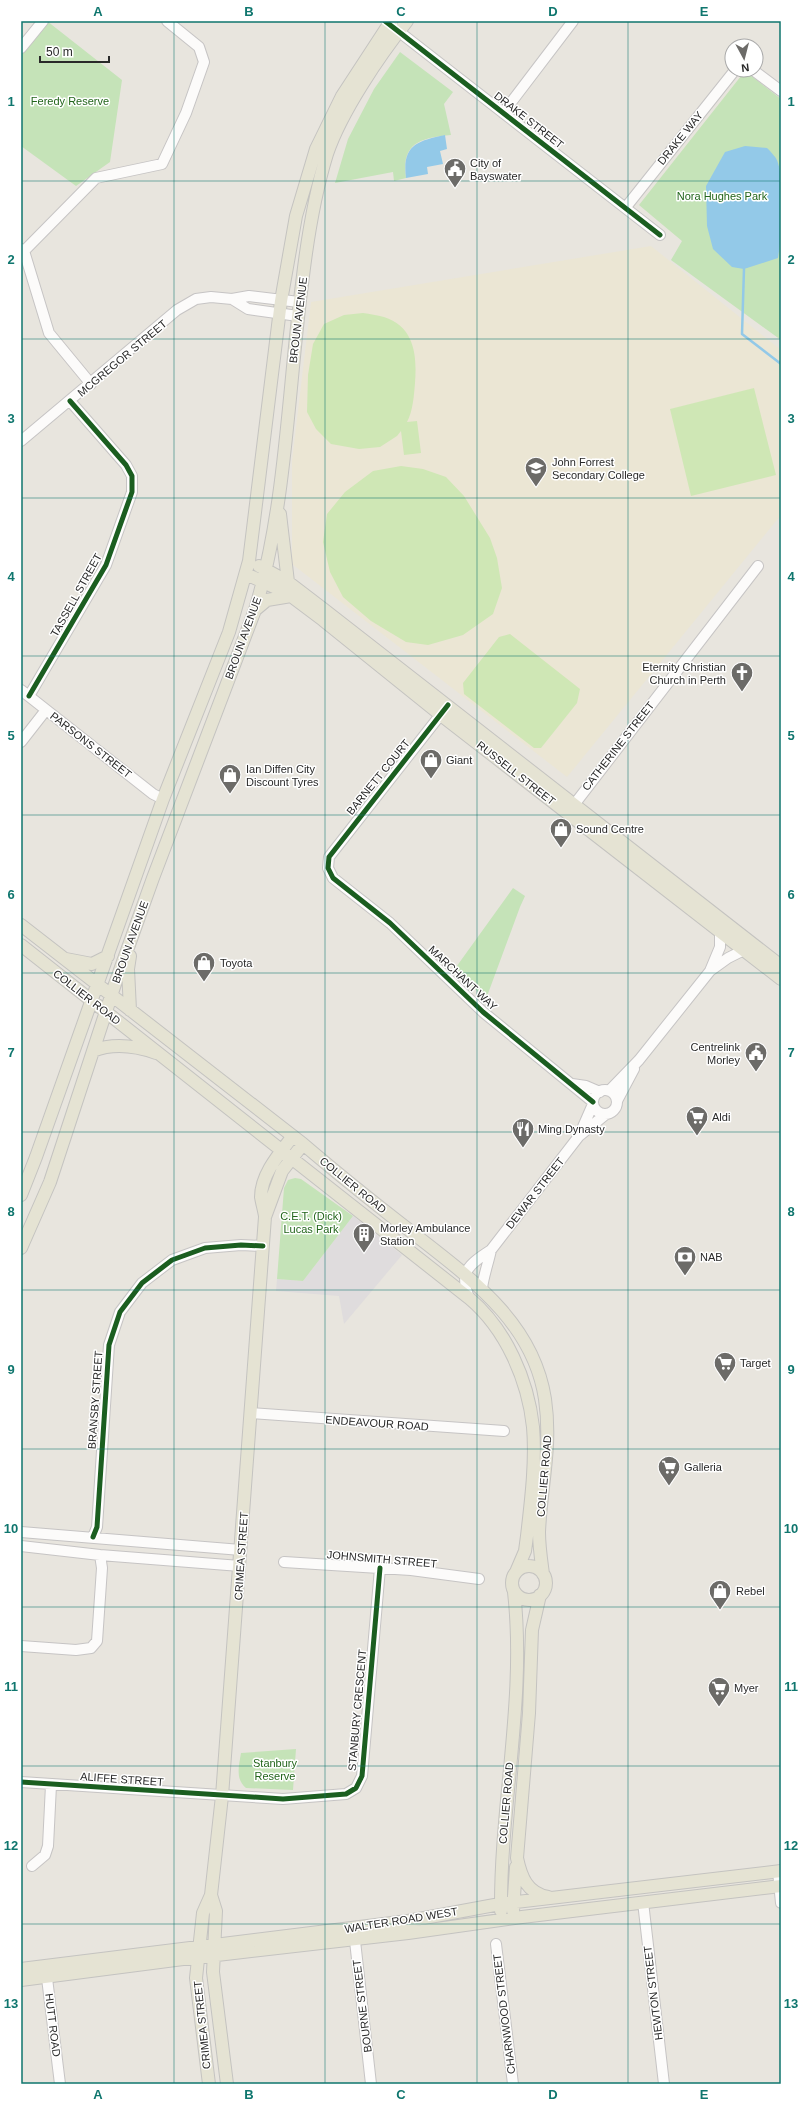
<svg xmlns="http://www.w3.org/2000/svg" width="802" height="2105" viewBox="0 0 802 2105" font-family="Arial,sans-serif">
	<rect width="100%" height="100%" fill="#e8e5de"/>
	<!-- industrial -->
	<path fill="#dfdcdd" d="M353,1216L402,1255L344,1324L339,1296L276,1291L277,1279L303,1281Z"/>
	<!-- education -->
	<path fill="#ebe6d4" d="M651,246L781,350V515L567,777L292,564V461L311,302Z"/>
	<!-- green -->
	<path fill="#c5e3b8" d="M47,21L122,80L110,162L76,186L21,146V48Z
		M400,52L453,92L444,104L451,135C420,138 401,143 406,178L394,181L393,172L335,183L348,139L374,89Z
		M745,71L781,99V340L671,260L682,241L639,205Z
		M513,888L525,896L520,907L486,999L454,970Z
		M295,1178L301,1179L353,1216L303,1281L277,1279L284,1188L288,1180Z
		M296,1749L293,1790L246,1788C235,1779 239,1765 241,1753Z"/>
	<!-- pitch -->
	<path fill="#cfe7b5" d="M363,313C370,314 377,315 384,317C415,327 417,356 415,383C414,395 413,411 407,422L417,421L421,453L404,455L401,431L397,436L380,447L359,449L331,444L316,429L307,412L308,375L313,344L324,324L344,315Z
		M754,388L776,475L691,496L670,409Z
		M401,466L423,469L446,477L464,496L490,538L497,558L502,588L493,614L463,635L428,645L406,642L371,621L343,597L330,572L323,542L327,514L345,492L373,471Z
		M510,634L580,689L577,703L541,748H534L464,694L463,683L499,637Z"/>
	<!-- water -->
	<path fill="#93c9e8" d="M445,135L447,149L440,151L443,164L427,167L428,174L406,178C402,146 416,141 445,135Z
		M745,146L767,148C771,152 777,158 778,163C785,185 782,235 778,258L744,269L732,267L713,249L707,226L706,186L725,152Z"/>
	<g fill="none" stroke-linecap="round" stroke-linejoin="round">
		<!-- stream -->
		<path stroke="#93c9e8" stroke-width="2.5" d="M744,269L742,334L781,364"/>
		<!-- minor casing -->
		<g stroke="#c6c4c4" stroke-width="12">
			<path id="minor" d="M393,27L660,235
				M21,48L43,21
				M753,70L781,91
				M503,113L573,21
				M626,207L735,70
				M21,249L24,251L49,333L91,384
				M24,251L96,178L162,164L186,113L204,62L199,47L167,21
				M232,299L248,309L298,316
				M21,441L177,310L196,299L211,297L232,299L249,296L299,302
				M21,690L153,794L163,799
				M29,696L106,565L132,492V476L126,465L70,401
				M445,709L329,857L328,868L333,878L390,923L483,1012L593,1102
				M21,742L46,710
				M570,810L758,566
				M710,971L728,958L744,950
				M572,1084L586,1086L600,1092
				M593 1102a12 12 0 1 1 24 0a12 12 0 1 1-24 0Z
				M609,1091L639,1060L710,971L720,947V932
				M617,1101L634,1069
				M579,1136L593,1104
				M482,1288C484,1274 488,1264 491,1250
				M469,1298C459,1272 468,1265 491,1250L579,1136L606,1114
				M250,1413L504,1431
				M21,1532L241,1550
				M93,1537L97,1527L109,1345L120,1312L142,1283L172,1260L205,1248L241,1245L263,1246
				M21,1546L100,1555L240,1566
				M284,1562L411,1570L479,1579
				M21,1646L76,1650L91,1648L97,1641L102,1568L100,1555
				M21,1782L283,1799L346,1794L356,1788L362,1776L380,1568
				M32,1866L45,1855L48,1846L51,1785
				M778,1871L781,1903
				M643,1902L664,2084
				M354,1932L371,2084
				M496,1944L513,2084
				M46,1970L60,2084"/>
		</g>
		<!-- major casing -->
		<g stroke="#c4c3c0" stroke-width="14">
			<path id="major" d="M280,514L288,582
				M259,566L288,582L322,608L781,966
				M246,574L287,593L323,620L441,715L781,979
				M255,610L267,600L291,596
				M21,925L303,1144C338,1174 373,1202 409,1230C467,1276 533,1320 545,1399C552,1447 541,1485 539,1532C539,1546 541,1559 543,1574
				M21,945L469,1298C506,1329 528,1380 533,1427C536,1462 531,1501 527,1536L525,1551L516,1572
				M130,956L128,969L130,1010
				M66,959L92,964L108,956
				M93,1051C113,1043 136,1046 156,1053
				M21,1195L36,1157L163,799L229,632L249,561L281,301L296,216L316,149L342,96L391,21
				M265,1216C264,1210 262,1203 261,1197C261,1174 280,1153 293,1136
				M21,1248L50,1182L115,984L153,878L255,610C286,507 288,391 302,284C307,241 314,196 327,154C341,112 380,55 407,21
				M512 1583a17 17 0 1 1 34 0a17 17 0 1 1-34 0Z
				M540,1595L532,1630L529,1713L517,1858C521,1877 527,1893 548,1897
				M211,1895L216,1911L213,1972L227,2084
				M501,1911C500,1805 526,1698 514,1592
				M513,1911L516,1867
				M21,1969L408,1921L500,1904L781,1871
				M21,1980L183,1959L408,1933L522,1917L781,1886
				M209,2084L196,1978L203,1913L211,1895L222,1796L265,1217L282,1171L303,1144"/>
		</g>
		<!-- minor -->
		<use href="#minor" stroke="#fcfbfa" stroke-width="10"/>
		<!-- major -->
		<use href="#major" stroke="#e5e3d3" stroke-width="12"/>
		<!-- cycleway casing -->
		<g stroke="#fff" stroke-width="8">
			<path id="cycleway" d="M385,21L660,235
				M29,696L106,565L132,492V476L126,465L70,401
				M448,705L329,857L328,868L333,878L390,923L483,1012L593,1102
				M93,1537L97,1527L109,1345L120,1312L142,1283L172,1260L205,1248L241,1245L263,1246
				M21,1782L283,1799L346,1794L356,1788L362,1776L380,1568"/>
		</g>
		<!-- cycleway -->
		<use href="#cycleway" stroke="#1b5e20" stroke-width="5"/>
	</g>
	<!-- grid -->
	<path fill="none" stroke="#0f766e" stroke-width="1" stroke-opacity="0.55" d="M174,21V2084M325,21V2084M477,21V2084M628,21V2084M21,181H781M21,339H781M21,498H781M21,656H781M21,815H781M21,973H781M21,1132H781M21,1290H781M21,1449H781M21,1607H781M21,1766H781M21,1924H781"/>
	<!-- icons -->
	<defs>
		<g id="civic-pin" transform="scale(1.15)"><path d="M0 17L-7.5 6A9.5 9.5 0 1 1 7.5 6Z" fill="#6c6b68" stroke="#fff"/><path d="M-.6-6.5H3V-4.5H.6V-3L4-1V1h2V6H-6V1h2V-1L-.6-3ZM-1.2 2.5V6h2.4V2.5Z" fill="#fff"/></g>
		<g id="school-pin" transform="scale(1.15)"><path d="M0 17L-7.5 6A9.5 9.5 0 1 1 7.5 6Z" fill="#6c6b68" stroke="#fff"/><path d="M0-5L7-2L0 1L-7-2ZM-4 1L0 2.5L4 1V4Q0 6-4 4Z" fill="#fff"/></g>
		<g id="church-pin" transform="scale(1.15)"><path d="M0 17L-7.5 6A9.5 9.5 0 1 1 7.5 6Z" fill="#6c6b68" stroke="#fff"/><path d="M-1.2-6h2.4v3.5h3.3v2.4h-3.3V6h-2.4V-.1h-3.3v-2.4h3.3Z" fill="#fff"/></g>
		<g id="shop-pin" transform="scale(1.15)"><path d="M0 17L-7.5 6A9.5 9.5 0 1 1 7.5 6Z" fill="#6c6b68" stroke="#fff"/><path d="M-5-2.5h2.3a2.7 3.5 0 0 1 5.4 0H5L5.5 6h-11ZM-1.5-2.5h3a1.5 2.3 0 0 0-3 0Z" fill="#fff"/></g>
		<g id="supermarket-pin" transform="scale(1.15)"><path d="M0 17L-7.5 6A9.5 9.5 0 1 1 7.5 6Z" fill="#6c6b68" stroke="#fff"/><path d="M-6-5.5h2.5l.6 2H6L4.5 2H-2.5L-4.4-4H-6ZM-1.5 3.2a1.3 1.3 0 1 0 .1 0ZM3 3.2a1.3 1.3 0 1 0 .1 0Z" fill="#fff"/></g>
		<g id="restaurant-pin" transform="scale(1.15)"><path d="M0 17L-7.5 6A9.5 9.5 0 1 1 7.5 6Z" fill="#6c6b68" stroke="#fff"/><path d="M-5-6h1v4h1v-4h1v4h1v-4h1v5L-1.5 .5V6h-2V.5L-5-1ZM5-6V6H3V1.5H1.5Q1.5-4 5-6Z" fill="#fff"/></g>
		<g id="building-pin" transform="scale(1.15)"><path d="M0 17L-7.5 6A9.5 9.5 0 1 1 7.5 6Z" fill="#6c6b68" stroke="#fff"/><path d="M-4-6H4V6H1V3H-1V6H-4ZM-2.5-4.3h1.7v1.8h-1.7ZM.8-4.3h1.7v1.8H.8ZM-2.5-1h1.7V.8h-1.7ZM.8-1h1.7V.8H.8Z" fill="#fff"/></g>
		<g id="bank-pin" transform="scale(1.15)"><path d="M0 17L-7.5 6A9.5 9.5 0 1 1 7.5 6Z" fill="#6c6b68" stroke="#fff"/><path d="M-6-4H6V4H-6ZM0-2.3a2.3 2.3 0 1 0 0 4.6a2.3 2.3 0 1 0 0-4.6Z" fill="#fff"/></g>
	</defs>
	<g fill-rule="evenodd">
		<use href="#civic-pin" x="455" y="169"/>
		<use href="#school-pin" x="536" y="468"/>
		<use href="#church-pin" x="742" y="673"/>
		<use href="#shop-pin" x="431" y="760"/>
		<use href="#shop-pin" x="230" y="775"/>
		<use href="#shop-pin" x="561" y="829"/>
		<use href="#shop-pin" x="204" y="963"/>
		<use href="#civic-pin" x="756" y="1053"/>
		<use href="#supermarket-pin" x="697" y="1117"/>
		<use href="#restaurant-pin" x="523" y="1129"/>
		<use href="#building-pin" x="364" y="1234"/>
		<use href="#bank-pin" x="685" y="1257"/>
		<use href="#supermarket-pin" x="725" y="1363"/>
		<use href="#supermarket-pin" x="669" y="1467"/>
		<use href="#shop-pin" x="720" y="1591"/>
		<use href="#supermarket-pin" x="719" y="1688"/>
	</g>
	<g text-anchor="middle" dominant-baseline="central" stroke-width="3" stroke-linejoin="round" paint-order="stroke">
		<!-- park labels -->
		<g font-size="11" fill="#22651b" stroke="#fff">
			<text x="70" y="101">Feredy Reserve</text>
			<text x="722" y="196">Nora Hughes Park</text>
			<text x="311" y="1216">C.E.T. (Dick)<tspan x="311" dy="13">Lucas Park</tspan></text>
			<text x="275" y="1763">Stanbury<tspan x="275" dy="13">Reserve</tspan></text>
		</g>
		<!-- street labels -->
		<g font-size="11" fill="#292929" stroke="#fff">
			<text transform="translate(529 120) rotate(38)">DRAKE STREET</text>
			<text transform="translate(680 138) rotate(-51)">DRAKE WAY</text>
			<text transform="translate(298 320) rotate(-83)">BROUN AVENUE</text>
			<text transform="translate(122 358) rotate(-40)">MCGREGOR STREET</text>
			<text transform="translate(76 595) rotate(-61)">TASSELL STREET</text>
			<text transform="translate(243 638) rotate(-70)">BROUN AVENUE</text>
			<text transform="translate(91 745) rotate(38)">PARSONS STREET</text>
			<text transform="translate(618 746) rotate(-52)">CATHERINE STREET</text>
			<text transform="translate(516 773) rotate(38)">RUSSELL STREET</text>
			<text transform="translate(378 777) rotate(-51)">BARNETT COURT</text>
			<text transform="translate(130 942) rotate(-70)">BROUN AVENUE</text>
			<text transform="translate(463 978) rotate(43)">MARCHANT WAY</text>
			<text transform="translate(87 997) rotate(38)">COLLIER ROAD</text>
			<text transform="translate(353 1185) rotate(39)">COLLIER ROAD</text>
			<text transform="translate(535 1193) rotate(-52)">DEWAR STREET</text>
			<text transform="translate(95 1400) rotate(-86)">BRANSBY STREET</text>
			<text transform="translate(377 1423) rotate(4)">ENDEAVOUR ROAD</text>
			<text transform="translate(544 1476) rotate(-85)">COLLIER ROAD</text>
			<text transform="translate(241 1556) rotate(-86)">CRIMEA STREET</text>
			<text transform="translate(382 1559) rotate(5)">JOHNSMITH STREET</text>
			<text transform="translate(357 1710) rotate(-85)">STANBURY CRESCENT</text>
			<text transform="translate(122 1779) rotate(4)">ALIFFE STREET</text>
			<text transform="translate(506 1803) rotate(-85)">COLLIER ROAD</text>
			<text transform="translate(401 1920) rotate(-9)">WALTER ROAD WEST</text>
			<text transform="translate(653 1993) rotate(-97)">HEWTON STREET</text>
			<text transform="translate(362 2006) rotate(-97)">BOURNE STREET</text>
			<text transform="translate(504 2014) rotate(-97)">CHARNWOOD STREET</text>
			<text transform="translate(53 2025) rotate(83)">HUTT ROAD</text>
			<text transform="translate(202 2025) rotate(-96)">CRIMEA STREET</text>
		</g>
		<!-- poi labels -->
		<g font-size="11" fill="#292929" stroke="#fff" text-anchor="start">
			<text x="470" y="163">City of<tspan x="470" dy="13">Bayswater</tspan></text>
			<text x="552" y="462">John Forrest<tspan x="552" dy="13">Secondary College</tspan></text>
			<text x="726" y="667" text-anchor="end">Eternity Christian<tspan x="726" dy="13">Church in Perth</tspan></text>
			<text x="446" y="760">Giant</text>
			<text x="246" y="769">Ian Diffen City<tspan x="246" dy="13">Discount Tyres</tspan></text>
			<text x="576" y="829">Sound Centre</text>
			<text x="220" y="963">Toyota</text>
			<text x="740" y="1047" text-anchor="end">Centrelink<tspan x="740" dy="13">Morley</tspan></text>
			<text x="712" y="1117">Aldi</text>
			<text x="538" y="1129">Ming Dynasty</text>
			<text x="380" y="1228">Morley Ambulance<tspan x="380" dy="13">Station</tspan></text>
			<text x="700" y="1257">NAB</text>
			<text x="740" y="1363">Target</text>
			<text x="684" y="1467">Galleria</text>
			<text x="736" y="1591">Rebel</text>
			<text x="734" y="1688">Myer</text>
		</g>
	</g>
	<!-- border -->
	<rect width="802" height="2105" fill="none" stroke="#ffffff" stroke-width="44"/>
	<!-- north arrow -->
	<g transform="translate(744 58) rotate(173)"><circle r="19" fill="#ffffff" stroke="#a9a9a9"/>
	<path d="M0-3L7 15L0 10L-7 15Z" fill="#6c6b68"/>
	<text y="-6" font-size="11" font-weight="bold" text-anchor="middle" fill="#292929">N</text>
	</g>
	<!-- scale -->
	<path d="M40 56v6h69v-6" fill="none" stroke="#292929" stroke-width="2"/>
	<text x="46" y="56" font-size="12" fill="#292929" stroke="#ffffff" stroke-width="3" paint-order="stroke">50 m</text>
	<rect x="22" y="22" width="758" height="2061" fill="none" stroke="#0f766e" stroke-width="1.5"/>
	<g font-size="13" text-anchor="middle" font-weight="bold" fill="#0f766e">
		<text x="98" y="16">A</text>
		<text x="249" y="16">B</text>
		<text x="401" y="16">C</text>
		<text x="553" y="16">D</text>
		<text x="704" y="16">E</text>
		<text x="11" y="106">1</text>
		<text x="791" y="106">1</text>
		<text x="11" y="264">2</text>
		<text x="791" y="264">2</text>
		<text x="11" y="423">3</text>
		<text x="791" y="423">3</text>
		<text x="11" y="581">4</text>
		<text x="791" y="581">4</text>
		<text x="11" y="740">5</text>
		<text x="791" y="740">5</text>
		<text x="11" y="899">6</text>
		<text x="791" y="899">6</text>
		<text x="11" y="1057">7</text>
		<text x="791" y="1057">7</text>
		<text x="11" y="1216">8</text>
		<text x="791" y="1216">8</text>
		<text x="11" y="1374">9</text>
		<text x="791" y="1374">9</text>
		<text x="11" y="1533">10</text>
		<text x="791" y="1533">10</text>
		<text x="11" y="1691">11</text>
		<text x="791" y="1691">11</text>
		<text x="11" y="1850">12</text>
		<text x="791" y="1850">12</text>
		<text x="11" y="2008">13</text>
		<text x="791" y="2008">13</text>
		<text x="98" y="2099">A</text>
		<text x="249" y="2099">B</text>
		<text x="401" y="2099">C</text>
		<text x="553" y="2099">D</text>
		<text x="704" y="2099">E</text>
	</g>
</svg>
